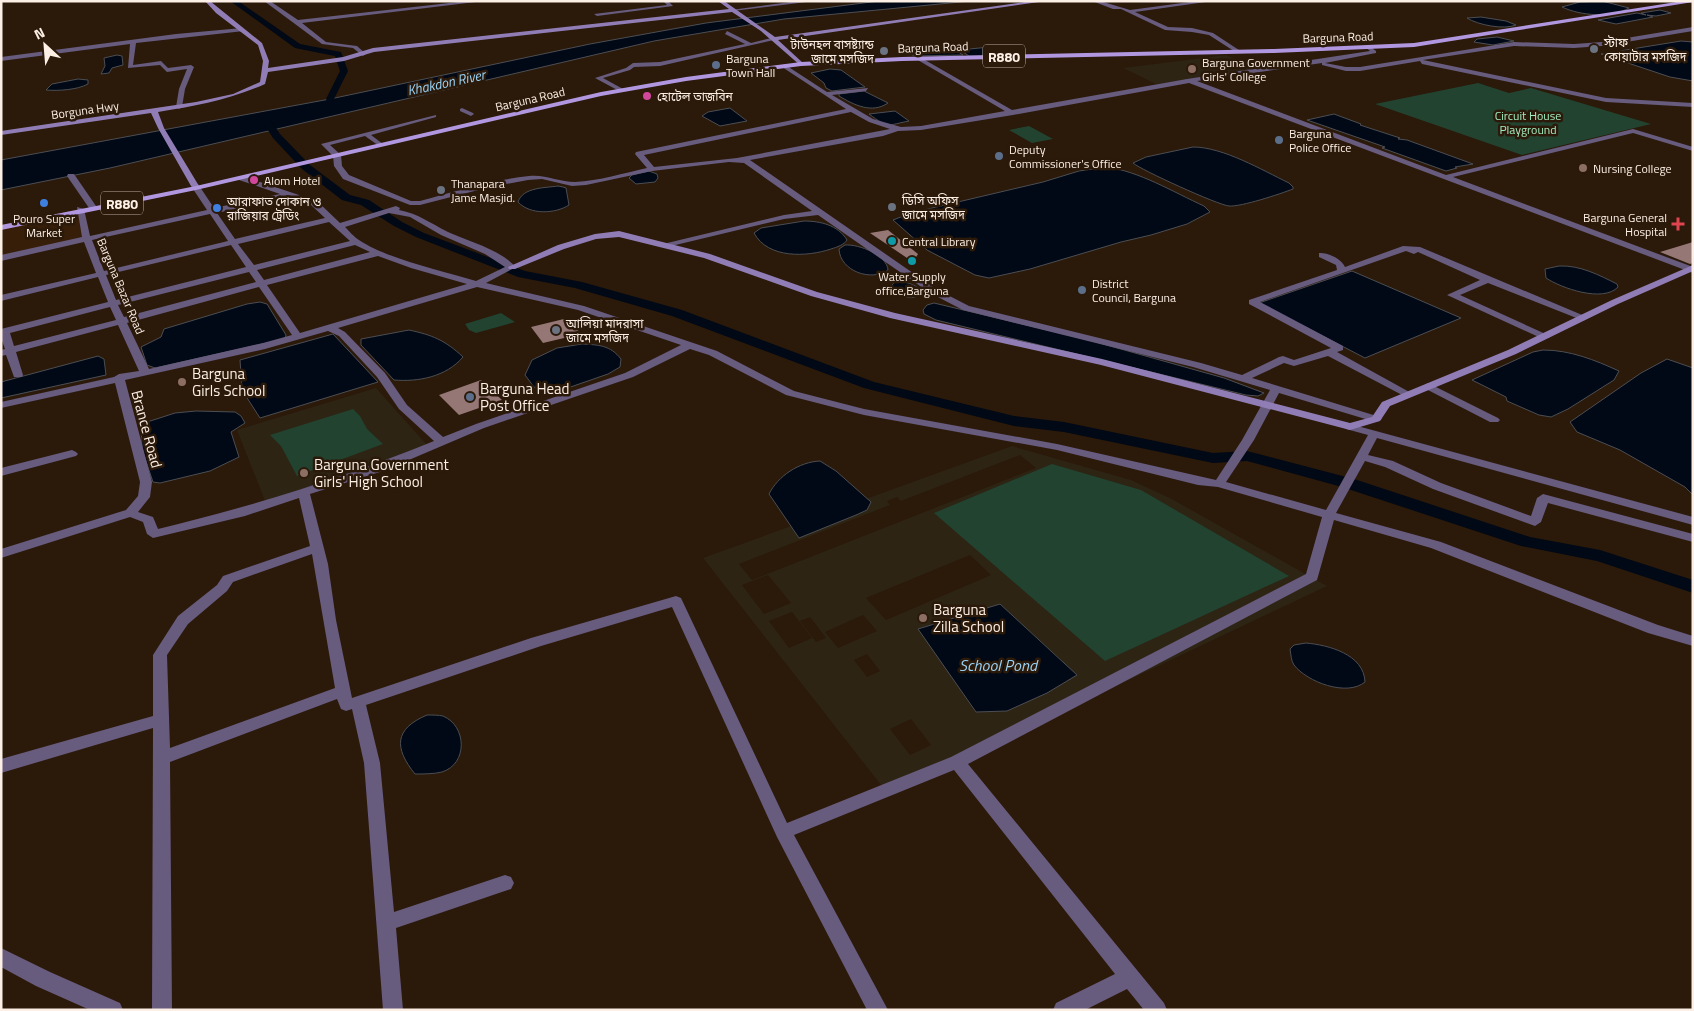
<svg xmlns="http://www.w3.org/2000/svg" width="1694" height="1011" viewBox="0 0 1694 1011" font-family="'Titillium Web','Noto Sans Bengali',sans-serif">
	<rect width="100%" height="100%" fill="#2b190a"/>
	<!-- built -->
	<path fill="#361e09" d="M80,209L86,239L1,258V225Z"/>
	<!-- education -->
	<path fill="#2d2414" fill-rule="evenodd" d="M1226,55L1262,70L1156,84L1123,68Z
		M376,388L427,445L264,507L265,501L237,430Z
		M1012,446L1131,480L1170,498L1327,586L1133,678L885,790L703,558ZM1020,455L1036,468L752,580L739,564L890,505L887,501L897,497L901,501ZM970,555L991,575L886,620L866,598ZM768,575L791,603L764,614L742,585ZM1000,604L1063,661L975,712L948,671ZM792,612L812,638L789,648L769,621ZM863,615L877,631L838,648L825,632ZM810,617L826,638L816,642L800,621ZM867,654L880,671L867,677L854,660ZM911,719L931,745L910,755L890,729Z"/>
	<!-- green -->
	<path fill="#224330" d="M1478,83L1509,93L1531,88L1651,124L1522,155L1375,104Z
		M1029,126L1053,139L1032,143L1009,130Z
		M501,313L515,322L476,333L469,330L465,324Z
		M353,409L360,416L367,429L383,444L297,476L281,446L270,435Z
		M1052,464L1141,490L1289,576L1105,661L934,513Z"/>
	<!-- water -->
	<path fill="#000915" stroke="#4c4e53" d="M879,1H971L784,19L654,41L110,168L1,190V160L330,99L590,44L706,23Z
		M1602,1L1629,8C1611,18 1581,16 1562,7L1580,2Z
		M1660,10L1671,13L1656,16L1647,15L1653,17L1616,24L1598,20L1637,13L1646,15L1641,13Z
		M1481,17L1506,21L1516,25C1504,30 1478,25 1467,18Z
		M1497,37L1514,41L1493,45L1474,42L1477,39Z
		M1681,41L1693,42V81L1670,77L1601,54Z
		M999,46L1012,53L1006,55L969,56L960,50Z
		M943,47L954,49L963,55L916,56L906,53L924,48Z
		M117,55L122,56L123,65L112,68L109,73L101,74L105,66L104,58Z
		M830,69L841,70L865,87L832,91L826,88L824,83L811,73Z
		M78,79L88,80V84C77,90 58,91 46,90L52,84Z
		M864,91L888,103C872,114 854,105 839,96V94Z
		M730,108L747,121L720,126L702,116L708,112Z
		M895,111L909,121C888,125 889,129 869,114Z
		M1334,114L1361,124L1360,125L1400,138L1398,139L1407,140L1473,164L1455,167L1457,168L1446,171L1382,148L1385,147L1307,120Z
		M1193,147C1223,147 1262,170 1289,183L1293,187V189C1280,194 1241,207 1229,206C1218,205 1141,170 1133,163L1146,157Z
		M1106,167C1139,171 1173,192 1204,206L1210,212L1187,224L1151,235L1121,242L1030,269L989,278L975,275L927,250L893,220L911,213L1043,182L1079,171Z
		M649,171L657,174L658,178L655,182L636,184L629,178L632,175Z
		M558,186L563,187L566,188L569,205C555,214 530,215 518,202C523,187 545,188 558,186Z
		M804,221C820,221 838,225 847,240C844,245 837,247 831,249C807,257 768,259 754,233L761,228Z
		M845,245C859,244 887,255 888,270C871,282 840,271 839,249Z
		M1559,266C1580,265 1599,275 1617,284L1618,287C1603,303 1561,288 1546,278L1545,269Z
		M1352,271L1461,318L1365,358L1259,303Z
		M895,282C905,281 915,284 922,291L921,294C911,301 901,297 892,290L891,286Z
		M260,302L267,304L286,335L285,339L155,368L147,365L141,347L161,337L164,329L247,304Z
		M934,303L1085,339L1224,378L1264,393L1258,396L1246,395L936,320L924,314L923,310L927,305Z
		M409,330C432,335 445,340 463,357C446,377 418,382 394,380L361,345V339Z
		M333,334L378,382L260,418L242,390L240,360Z
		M582,344C599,345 610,345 621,359L620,367L608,374L559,391L534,387L525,375L532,360L557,348Z
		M1543,350C1570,350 1595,360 1619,371L1614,380L1568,409L1551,417L1539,415L1507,401L1506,397L1472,380L1533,352Z
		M98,356L104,359L106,375L1,398V382Z
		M1667,359L1693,368V495L1685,487L1620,450L1577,432L1570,422L1641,373Z
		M196,411L235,412L241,416L245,423L231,432L239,457L210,471L160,483L153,482L142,449L141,424L175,413Z
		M820,461L836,471L871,502L867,510L856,515L799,538L769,494C778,476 799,462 820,461Z
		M1000,604L1077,675L1047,693L1007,711L976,712L918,629Z
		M1306,643C1328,645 1364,654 1365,682C1347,697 1307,682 1294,665C1291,661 1291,654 1290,649L1294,645Z
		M427,715C432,715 439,715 443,716C467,726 468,764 442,772C434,774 424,774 415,774C394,748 394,729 427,715Z"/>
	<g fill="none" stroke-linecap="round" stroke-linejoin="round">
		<!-- canal -->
		<path fill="#000915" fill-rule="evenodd" d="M230,1H238L300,44L341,52L348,71L333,101H327L326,99L340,71L335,56L295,48Z
			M266,116L269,117L280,134L310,165L350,195L369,200L402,222L424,233L525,271L582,282L682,310L874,382L1014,416L1064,422L1213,453L1247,451L1354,479L1530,537L1600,550L1693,580V593L1597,561L1521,546L1342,487L1247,461L1213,463L1064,432L1014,426L864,388L672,316L575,288L518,277L416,237L394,226L361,205L342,200L302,169L273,138L261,119Z"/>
	</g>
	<!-- building -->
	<path fill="#957776" d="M888,230L918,254L913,262L870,233Z
		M1693,242V263L1690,264L1660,252Z
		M568,318L581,334L543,343L531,327Z
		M481,380L502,400L459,415L439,395Z"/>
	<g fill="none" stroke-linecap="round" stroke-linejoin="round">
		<!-- street -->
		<path fill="#675b7e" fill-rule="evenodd" d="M264,1H270L298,20L467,1H484L302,23L326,42L357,46L366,54L363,56L353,48L322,44Z
			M663,1H668L673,6L597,16L594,14L667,5Z
			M798,1H815L733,11L731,10Z
			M1092,1H1100L1130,10L1197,1H1213L1135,12L1168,27L1192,28L1213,33L1242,52L1237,53L1209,35L1192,32L1165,30L1121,9H1113Z
			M1693,27V31L1602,46L1574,48L1514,46L1423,60L1606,98L1693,103V107L1606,102L1422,64L1420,61L1360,71H1346L1322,65V63L1197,81L1446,175L1633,129L1693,147V151L1633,133L1453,177L1693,267V273L1189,83L1013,115L921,130L898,131L883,136L750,160L936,289L969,306L1201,363L1242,375L1279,357L1283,356L1294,360L1331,348L1249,304V300L1337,270L1336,265L1319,257V253C1327,252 1342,259 1345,267L1403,246L1420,247L1587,317L1582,320L1579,319L1488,283L1460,295L1550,336L1549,338H1541L1447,295L1480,280L1418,252L1414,254L1406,251L1260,302L1343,346V350L1337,352L1413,394L1408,397L1404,396L1328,356L1294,366L1284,363L1252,378L1380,417L1382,419L1376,422L1372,421L1279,393L1254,440L1226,482L1326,510L1368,435L1346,429L1344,427L1350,424L1693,517V525L1377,438L1368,455L1393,461L1441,483L1531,516L1537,498L1543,494L1693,534V542L1548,503L1541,522L1535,526L1433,489L1385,467L1365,461L1336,513L1441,542L1658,625L1693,636V646L1648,633L1431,548L1334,520L1317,580L968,764L1164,1003L1167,1010H1144L1127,989L1085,1010H1053L1056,1003L1115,974L954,770L794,835L888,1010H867L777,837L672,607L541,646L366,705L380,763L394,912L505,875L511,877L514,883L511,889L396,928L403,1010H383L364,763L352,709L346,711L341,709L337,699L170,762L172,1010H152L153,728L1,773V759L153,716V655L178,616L217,585L223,576L310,546L299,498L245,516L153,538L147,534L143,522L130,517L1,558V549L126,510L138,496L140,482L115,383L1,408V402L114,377L119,374L139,371L118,325L16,352L23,375L22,377H14L6,355L1,356V350L5,349L1,338V329L108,302L98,277L1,301V295L96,273L84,242L1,261V255L82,237L77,207L84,209L90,236L207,210L191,186L195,184H198L214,208L280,194L239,180V176H242L317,201L340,223L396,206L400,208L399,210C419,214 430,223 448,232C470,242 499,249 516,267L486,283L584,306L717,351L794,391L864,409L1057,444L1216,480L1242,440L1270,390L1193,367L963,310L930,293L818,215L784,219L663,248V244L784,215L812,211L744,163L729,162L652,171L586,185L572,186L542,179L528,180L490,187L420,205H410L343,179L334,166L333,156L321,144L436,115V117L371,135L383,144V146H379L365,136L330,145L341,155L342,166L349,175L411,201H420C456,191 492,180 529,176C545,174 559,182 575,182C599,181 624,173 647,168L635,154L636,152L846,109L782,67L784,64L827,92L868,88L866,91L832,95L873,119L901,127L921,126L1005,111L916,59L918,56L1012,110L1187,79L1370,51L1365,47L1368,45L1376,51V53L1325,63L1346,67H1360L1514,42L1574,44L1602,42ZM851,112L869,122L890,129L737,158L654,167L644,155ZM288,197L311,205L325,218L235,239L217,213ZM389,213L410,217L441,235L485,254L505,267L476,281C443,271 387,259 359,240C354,237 349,231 345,227ZM210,214L228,241L104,271L92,240ZM329,222L350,241L254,265L238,244ZM231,245L246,267L116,300L106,275ZM355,245L370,252L264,280L257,270ZM378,256L411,268L467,284L300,333L267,285ZM249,272L256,282L124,317L118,305ZM259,287L292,335L263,343L149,369L127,323ZM477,287L578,310L681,345L625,373L476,424L443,437L407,405L385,373L345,332L338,328ZM110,307L116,320L14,346L10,333ZM328,331L339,336L377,377L399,409L434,441C343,478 253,506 158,529L153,517L138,512L150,497L152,482L125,380L265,349ZM690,349L709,355L786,395L864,415L1057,450L1198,485L1218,487L1322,517L1306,574L951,757L787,823L681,598L676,596L531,638L352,698L336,620L328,564L310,494L383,471L484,428L633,377ZM312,554L335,688L170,748L167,655L188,624L227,591L233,582Z
			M242,28L244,31L136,43L133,65L161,61L168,68L191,65L194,67L185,89L182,107L179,109L176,107L179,89L187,69L167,72L160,65L128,68L130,44L1,61V57L176,34Z
			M727,31L751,43L775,37L778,39L660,66L634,67L630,70L603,78L623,89L621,92L595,78L626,68L633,63L660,62L745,44L725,34Z
			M462,108L473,113L474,114L471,116L460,111V109Z
			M68,174H74L96,206L95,208H89L67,176Z
			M1428,383L1498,418L1500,420L1498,422H1490L1424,388L1423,386Z
			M72,450L76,452L78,454L76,456L1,476V468Z
			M1,948L50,972L120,1003L123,1010H90L36,986L1,967Z"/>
		<!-- secondary -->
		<path fill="#917db5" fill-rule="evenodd" d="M205,1H210L262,43L269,61L268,68L343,57L373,48L729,9L718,1H724L775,37L1032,1H1046L778,40L803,63L801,66L761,31L732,12L374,52L344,61L268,72L265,84C229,100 196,106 158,112L164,128L199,186L195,188L191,186L158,128L151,113L1,135V131L196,102L233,94L260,82L263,61L258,45L216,13Z
			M619,231L710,254L817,292L895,313L1102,359L1350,423L1372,417L1382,402L1508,350L1612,300L1693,265V271L1618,304L1516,354L1390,406L1380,421L1350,430L1101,365L890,318L811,296L704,258L619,237L596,239L564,249L515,269H509L508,267L558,245L595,234Z"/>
		<!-- primary -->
		<path fill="#b197e0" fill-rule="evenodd" d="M1683,1L1693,2L1414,47L1274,53L902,61L801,66L686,81L601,96L196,190L1,230V225L196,186L601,92L686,77L801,62L902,57L1274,49L1414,43Z"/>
	</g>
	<!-- markers -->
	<g fill="#6b7280" stroke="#2b190a" stroke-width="2">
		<circle cx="1594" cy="49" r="5"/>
		<circle cx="884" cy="51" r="5"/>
		<circle cx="441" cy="190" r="5"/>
		<circle cx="892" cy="207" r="5"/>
		<circle cx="556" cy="330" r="5"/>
	</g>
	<g fill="#5c6f8a" stroke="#2b190a" stroke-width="2">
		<circle cx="716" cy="65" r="5"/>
		<circle cx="1279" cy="140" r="5"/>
		<circle cx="999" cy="156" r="5"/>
		<circle cx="1082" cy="290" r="5"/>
		<circle cx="470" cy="397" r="5"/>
	</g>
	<g fill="#8d6e63" stroke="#2b190a" stroke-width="2">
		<circle cx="1192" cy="69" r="5"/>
		<circle cx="1583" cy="168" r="5"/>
		<circle cx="182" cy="382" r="5"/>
		<circle cx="304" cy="473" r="5"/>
		<circle cx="923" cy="618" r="5"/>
	</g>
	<g fill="#d1479c" stroke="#2b190a" stroke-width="2">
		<circle cx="647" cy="96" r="5"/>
		<circle cx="254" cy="180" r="5"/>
	</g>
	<g fill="#3f7fe0" stroke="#2b190a" stroke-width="2">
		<circle cx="44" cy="203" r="5"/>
		<circle cx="217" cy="208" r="5"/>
	</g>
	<path fill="#e0444e" stroke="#2b190a" stroke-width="2" d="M1675.5 216.5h5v5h5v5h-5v5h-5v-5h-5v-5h5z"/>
	<g fill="#0f9aa8" stroke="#2b190a" stroke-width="2">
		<circle cx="892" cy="241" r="5"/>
		<circle cx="912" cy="261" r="5"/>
	</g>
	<g text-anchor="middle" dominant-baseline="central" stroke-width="5" stroke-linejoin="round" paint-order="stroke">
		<!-- far-street labels -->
		<g font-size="12" fill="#fcefe5" stroke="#2b190a">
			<text transform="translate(1338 37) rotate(-2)">Barguna Road</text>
			<text transform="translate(933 47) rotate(-2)">Barguna Road</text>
			<text transform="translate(530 99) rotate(-13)">Barguna Road</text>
			<text transform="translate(85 110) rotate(-8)">Borguna Hwy</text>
			<text transform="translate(121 286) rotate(67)">Barguna Bazar Road</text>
		</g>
		<!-- far-poi labels -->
		<g font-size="12" fill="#fcefe5" stroke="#2b190a" text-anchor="start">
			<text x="1604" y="42">স্টাফ<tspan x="1604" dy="14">কোয়াটার মসজিদ</tspan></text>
			<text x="874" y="44" text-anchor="end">টাউনহল বাসষ্ট্যান্ড<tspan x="874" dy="14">জামে মসজিদ</tspan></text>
			<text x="726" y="58">Barguna<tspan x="726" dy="14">Town Hall</tspan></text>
			<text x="1202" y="62">Barguna Government<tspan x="1202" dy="14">Girls' College</tspan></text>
			<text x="657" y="96">হোটেল তাজবিন</text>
			<text x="1289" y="133">Barguna<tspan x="1289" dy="14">Police Office</tspan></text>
			<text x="1009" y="149">Deputy<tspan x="1009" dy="14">Commissioner's Office</tspan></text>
			<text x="1593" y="168">Nursing College</text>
			<text x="264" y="180">Alom Hotel</text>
			<text x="451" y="183">Thanapara<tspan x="451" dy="14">Jame Masjid.</tspan></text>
			<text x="902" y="200">ডিসি অফিস<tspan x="902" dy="14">জামে মসজিদ</tspan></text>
			<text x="227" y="201">আরাফাত দোকান ও<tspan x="227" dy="14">রাজিয়ার ট্রেডিং</tspan></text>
			<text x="1667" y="217" text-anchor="end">Barguna General<tspan x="1667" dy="14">Hospital</tspan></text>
			<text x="44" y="218" text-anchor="middle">Pouro Super<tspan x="44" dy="14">Market</tspan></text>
			<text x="902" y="241">Central Library</text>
			<text x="912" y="276" text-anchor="middle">Water Supply<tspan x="912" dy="14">office,Barguna</tspan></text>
			<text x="1092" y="283">District<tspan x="1092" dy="14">Council, Barguna</tspan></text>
			<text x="566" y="323">আলিয়া মাদরাসা<tspan x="566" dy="14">জামে মসজিদ</tspan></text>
		</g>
		<!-- far-park labels -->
		<g font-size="12" fill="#a2ebc0" stroke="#2b190a">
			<text x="1528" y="115">Circuit House<tspan x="1528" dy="14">Playground</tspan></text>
		</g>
		<!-- shield labels -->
		<g fill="#2b190a" stroke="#bdafa3" stroke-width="1">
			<rect x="983" y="44.5" width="42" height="23" rx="4"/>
			<rect x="101" y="191.5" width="42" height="23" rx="4"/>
		</g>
		<g font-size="14" font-weight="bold" fill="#fcefe5">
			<text x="1004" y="56">R880</text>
			<text x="122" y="203">R880</text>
		</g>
		<!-- far-water labels -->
		<g font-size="14" font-style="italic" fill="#99d2f5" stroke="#2b190a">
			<text transform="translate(446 82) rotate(-12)">Khakdon River</text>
		</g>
		<!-- poi labels -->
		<g font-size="15" fill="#fcefe5" stroke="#2b190a" text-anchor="start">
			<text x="192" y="373">Barguna<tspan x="192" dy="17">Girls School</tspan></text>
			<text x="480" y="388">Barguna Head<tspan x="480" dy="17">Post Office</tspan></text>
			<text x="314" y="464">Barguna Government<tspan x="314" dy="17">Girls' High School</tspan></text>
			<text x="933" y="609">Barguna<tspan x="933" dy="17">Zilla School</tspan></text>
		</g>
		<!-- street labels -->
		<g font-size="15" fill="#fcefe5" stroke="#2b190a">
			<text transform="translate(147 429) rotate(75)">Brance Road</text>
		</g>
		<!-- water labels -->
		<g font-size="16" font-style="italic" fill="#99d2f5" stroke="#2b190a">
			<text x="998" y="665">School Pond</text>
		</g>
	</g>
	<!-- border -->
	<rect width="1694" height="1011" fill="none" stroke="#fcefe5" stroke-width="5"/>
	<!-- north arrow -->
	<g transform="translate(45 45) rotate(334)" stroke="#2b190a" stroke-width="4" paint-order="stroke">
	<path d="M0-4L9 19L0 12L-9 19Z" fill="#fcefe5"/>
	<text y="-8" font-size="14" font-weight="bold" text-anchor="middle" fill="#fcefe5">N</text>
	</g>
</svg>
